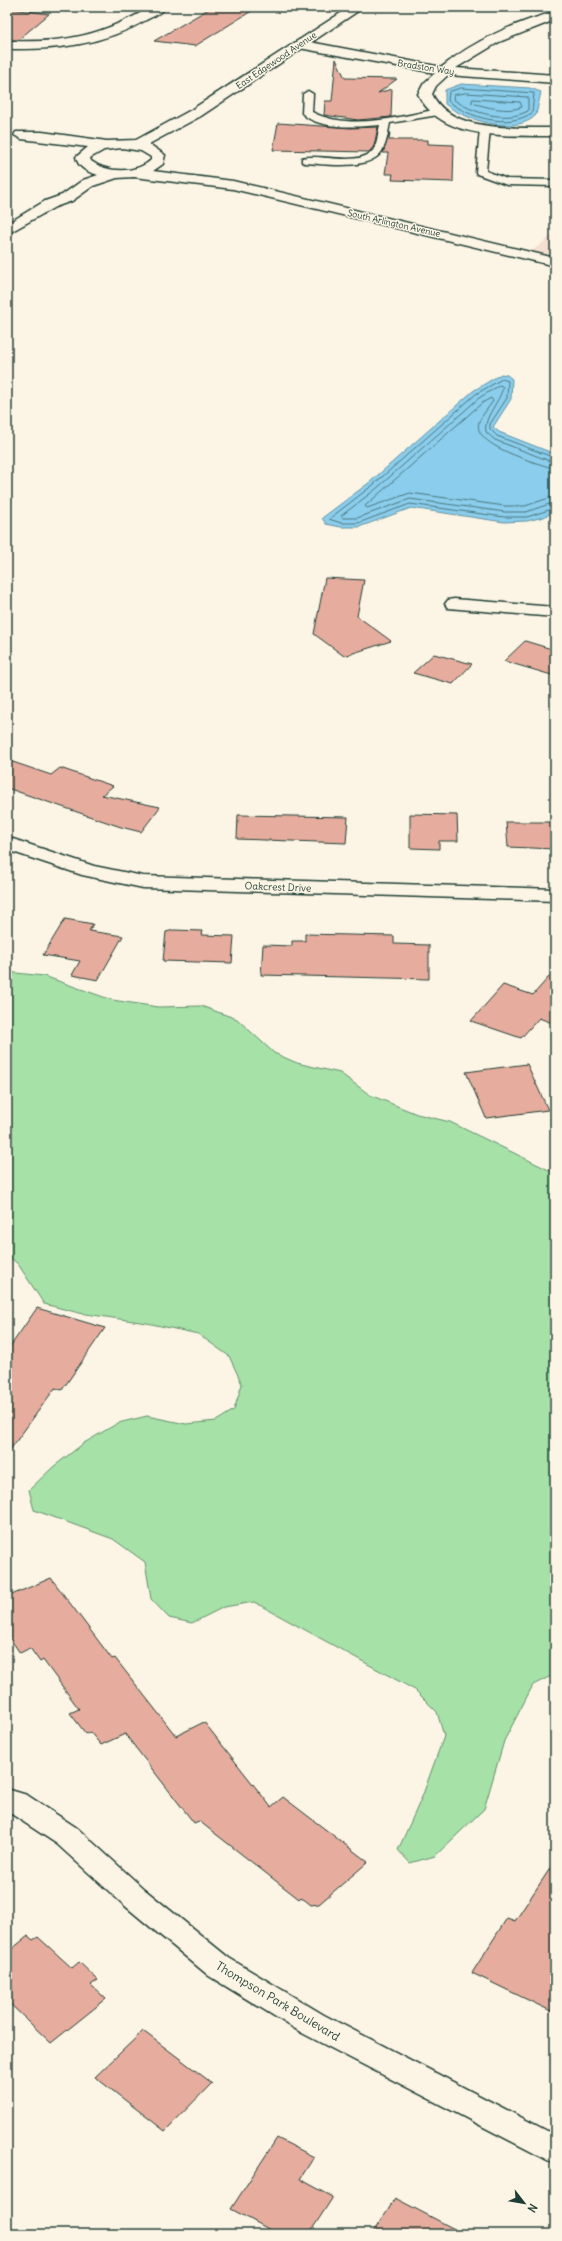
<svg xmlns="http://www.w3.org/2000/svg" width="562" height="2241" viewBox="0 0 562 2241" font-family="Delius,sans-serif">
	<rect width="100%" height="100%" fill="#fcf5e5"/>
	<filter id="ink" filterUnits="userSpaceOnUse"><feTurbulence type="fractalNoise" baseFrequency=".025" numOctaves="2"/><feDisplacementMap in="SourceGraphic" scale="8" xChannelSelector="R" yChannelSelector="G"/><feConvolveMatrix kernelMatrix="1 2 1 2 8 2 1 2 1" color-interpolation-filters="sRGB"/></filter>
	<g filter="url(#ink)">
		<!-- built -->
		<path fill="#f5dfd0" d="M555,233V262L527,255Z"/>
		<!-- green -->
		<path fill="#a6e1a7" stroke="#628f6e" d="M7,972L44,976L112,1000L158,1007L201,1006L237,1019L274,1053L297,1063L340,1073L370,1095L417,1114L450,1122L555,1173V1674L533,1685L504,1741L484,1809L435,1856L410,1863L398,1850L422,1797L444,1736L437,1712L415,1690L254,1602L224,1607L192,1623L169,1618L151,1599L145,1562L113,1539L34,1510L29,1490L53,1467L84,1443L118,1423L147,1416L186,1424L216,1421L234,1410L242,1384L229,1356L198,1334L147,1323L79,1313L44,1304L18,1264L7,1255Z"/>
		<!-- water -->
		<path fill="#8bcdec" stroke="#6093a2" d="M461,84L530,88L541,92L536,115C517,136 464,120 445,104V90Z
			M501,374L507,375L512,379L511,399L493,427L499,432L555,454V511L544,517L527,521L504,522L411,508L359,527H341L326,524L322,518L370,482L473,391Z"/>
		<g fill="none" stroke-linecap="round" stroke-linejoin="round">
			<!-- shore -->
			<path stroke="#4a777e" stroke-width="1" d="M461,88L534,93L532,113C507,129 470,118 448,101L449,92Z
				M466,93L528,97V111C506,123 472,113 453,99L454,95Z
				M473,99L520,102L522,107C507,113 487,107 472,103Z
				M555,458L497,436L490,429V424L507,398L508,381L502,379L476,394L373,485L329,519L341,523H358L410,504L504,517H527L555,508
				M555,463L495,440L486,432C483,417 500,402 503,387L500,385L479,398L376,489L341,516L343,518H357L410,499L505,512H526L555,502
				M555,469C538,463 471,446 479,422C482,415 489,407 493,401L491,398L482,403L365,506L367,508L410,493L505,506H525L555,496"/>
		</g>
		<!-- building -->
		<path fill="#e6ad9e" stroke="#1f3d34" d="M212,7H258L195,46L154,41Z
			M7,8L49,14L18,40H7Z
			M336,59L345,78L397,79L378,93L392,89L391,117L358,120L324,115L325,101H332Z
			M278,123L350,128L378,127L374,146L369,152L273,150Z
			M390,132L389,140H428V144L454,145L453,182L392,180L393,174H385L388,153H383Z
			M325,578L364,580L357,616L391,641L344,656L314,634Z
			M525,641L555,650V676L504,661Z
			M434,654L472,664L453,684L413,673Z
			M7,760L51,775L60,768L113,786L102,795L160,807L141,832L121,827L7,788Z
			M410,814L457,815L458,841H439V849L410,848Z
			M238,815L348,817L346,843L237,839Z
			M506,822H555V849L508,847Z
			M65,919L93,924L89,931L123,936L98,980L72,975L80,961L43,955Z
			M174,930L202,931L201,935L234,936L232,963L163,961L166,932Z
			M305,934L394,936V944L429,945V979L261,975L263,945L292,946V941H305Z
			M555,970V1024L539,1018L521,1038L471,1021L503,985L533,995Z
			M527,1064L548,1110L486,1118L466,1072Z
			M37,1308L105,1328L62,1390L55,1388L7,1454V1351Z
			M51,1578L112,1659L115,1658L176,1736L204,1722L271,1807L283,1797L368,1862L319,1904L311,1905L301,1897L299,1899L199,1821L194,1823L125,1734L101,1745L90,1732L86,1734L70,1713L79,1709L43,1660L40,1662L30,1648L20,1653L7,1634V1597Z
			M555,1861V2013L472,1973L507,1918L515,1921Z
			M28,1936L33,1940L38,1937L72,1968L79,1962L98,1980L91,1985L106,1999L51,2043L7,2001V1953Z
			M143,2031L212,2083L165,2131L95,2077Z
			M277,2138L314,2157L300,2179L333,2197L309,2234H278L231,2209Z
			M395,2198L464,2234H372Z"/>
		<g fill="none" stroke-linecap="round" stroke-linejoin="round">
			<!-- service casing -->
			<g stroke="#1f3d34" stroke-width="3">
				<path id="service" d="M308,91L313,94L312,112C349,131 399,117 438,109L443,112L438,115L390,123C388,132 387,143 382,151C370,171 325,164 305,163L302,162V158C319,153 361,168 374,149C378,142 378,132 380,125C359,127 317,130 302,113L303,94Z
					M485,126L490,129L486,171L507,179L555,180V186L507,185L477,174L476,172L480,129Z"/>
			</g>
			<!-- minor casing -->
			<g stroke="#1f3d34" stroke-width="3">
				<path id="minor" d="M151,7H166C162,13 152,17 146,20C103,45 56,50 7,49V41C66,43 100,36 151,7Z
					M555,12V20L499,42L456,68L555,75V83L448,75L436,86L432,94C451,134 517,127 555,128V136C510,135 441,142 418,94L424,83L435,73L299,48L293,44L299,40L442,67C473,41 516,22 555,12Z
					M454,599L555,607V617L448,608L445,604L448,600Z
					M7,837L94,866L143,876L555,889V901L143,888L82,875L7,850Z
					M7,1789L27,1795L77,1828L144,1889L229,1958L324,2015L555,2135V2164L302,2033L209,1976L124,1905L57,1844L7,1811Z"/>
			</g>
			<!-- secondary casing -->
			<g stroke="#1f3d34" stroke-width="3">
				<path id="secondary" d="M350,7H364L201,116L149,144L165,155L163,164L153,171L233,181L555,258V266L233,189L134,177L117,178L93,186L72,201L55,207L7,234V224L45,201L62,195L83,180L98,175C88,172 78,168 76,157L88,147L21,139L14,135L16,132H42L107,141L136,140L191,110ZM122,148L141,151L151,157V160C136,174 107,173 91,161L90,158L104,150Z"/>
			</g>
			<!-- service -->
			<use href="#service" fill="#fcf5e5" fill-rule="evenodd"/>
			<!-- minor -->
			<use href="#minor" fill="#fcf5e5" fill-rule="evenodd"/>
			<!-- secondary -->
			<use href="#secondary" fill="#fcf5e5" fill-rule="evenodd"/>
		</g>
	</g>
	<g text-anchor="middle" dominant-baseline="central" stroke-width="3" stroke-linejoin="round" paint-order="stroke">
		<!-- far-street labels -->
		<g font-size="9" fill="#1f3d34" stroke="#fcf5e5">
			<text transform="translate(276 60) rotate(-34)">East Edgewood Avenue</text>
			<text transform="translate(426 67) rotate(9)">Bradston Way</text>
			<text transform="translate(394 223) rotate(13)">South Arlington Avenue</text>
		</g>
		<!-- street labels -->
		<g font-size="10" fill="#1f3d34" stroke="#fcf5e5">
			<text transform="translate(278 887) rotate(2)">Oakcrest Drive</text>
		</g>
		<!-- near-street labels -->
		<g font-size="12" fill="#1f3d34" stroke="#fcf5e5">
			<text transform="translate(278 2001) rotate(31)">Thompson Park Boulevard</text>
		</g>
	</g>
	<!-- margin -->
	<rect width="562" height="2241" fill="none" stroke="#fcf5e5" stroke-width="24"/>
	<rect x="12" y="12" width="538" height="2217" fill="none" stroke="#1f3d34" stroke-width="1.5" filter="url(#ink)"/>
	<!-- north arrow -->
	<g transform="translate(524 2203) rotate(121)" stroke="#fcf5e5" stroke-width="3" paint-order="stroke">
	<path d="M0-3L7 15L0 10L-7 15Z" fill="#1f3d34"/>
	<text y="-6" font-size="11" font-weight="bold" text-anchor="middle" fill="#1f3d34">N</text>
	</g>
</svg>
